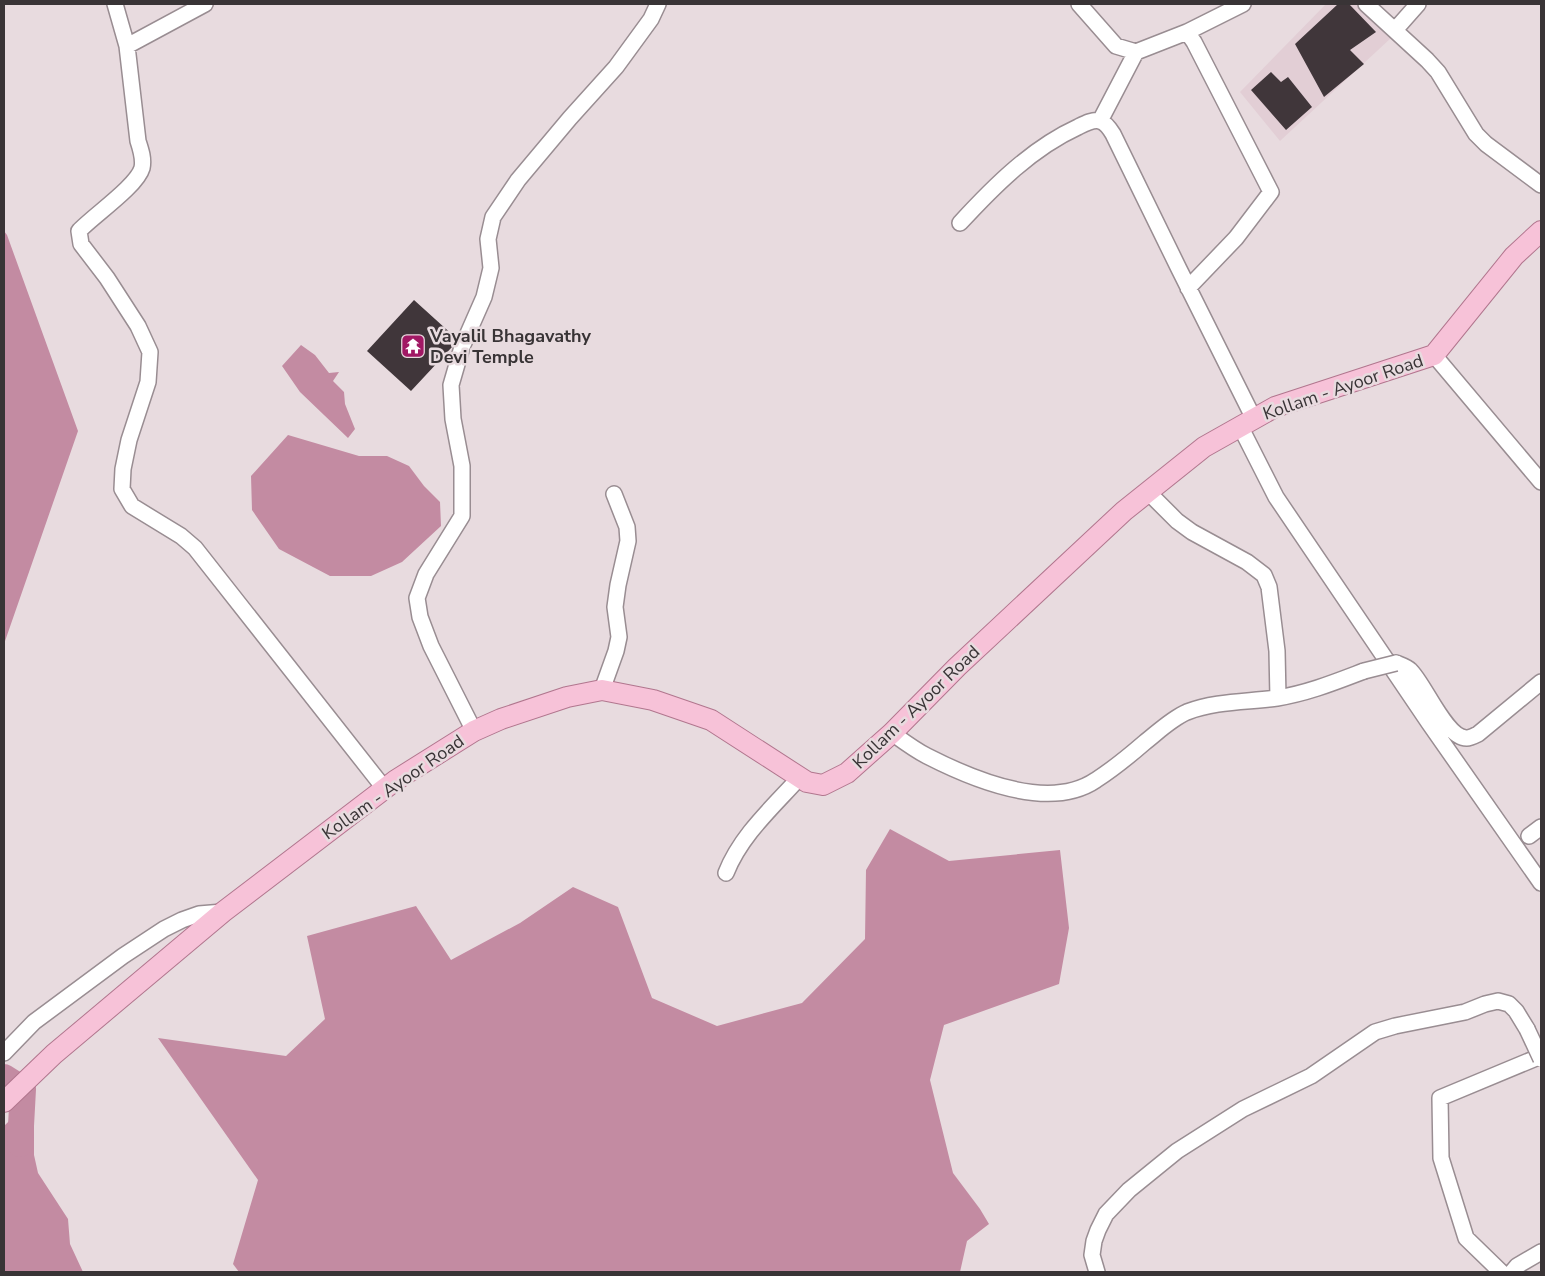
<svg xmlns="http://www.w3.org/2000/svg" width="1545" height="1276" viewBox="0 0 1545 1276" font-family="'Nunito Sans',sans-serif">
	<rect width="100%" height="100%" fill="#e8dbdf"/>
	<!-- built -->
	<path fill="#e2ced5" d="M1326,4H1356L1391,38L1280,141L1240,92Z"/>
	<!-- water -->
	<path fill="#c38ba2" d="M4,231L7,235L78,431L4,644Z
		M301,345L315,355L329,373L339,372L333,381L344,392L345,404L355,429L348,438L300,392L282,366Z
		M288,435L359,456H387L409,466L424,486L440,502L441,526L402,562L371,576H330L279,549L252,510L251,476Z
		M890,829L949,861L1060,850L1069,928L1059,984L944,1025L930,1080L953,1173L980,1209L989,1224L967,1241L960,1272H239L233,1264L258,1180L158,1038L286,1056L325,1019L307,936L416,906L451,960L520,923L573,887L618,907L652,998L717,1026L802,1003L865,939L866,870Z
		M34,1097V1155L38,1173L68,1219L70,1244L83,1272H4V1126Z"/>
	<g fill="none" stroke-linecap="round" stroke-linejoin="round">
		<!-- river -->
		<path stroke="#c38ba2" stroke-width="26" d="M4,1077L23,1089L20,1144"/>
	</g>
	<!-- building -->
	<path fill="#40363a" d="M1338,4H1349L1376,32L1350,50L1364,64L1324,97L1295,44Z
		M1271,72L1281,82L1288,77L1312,107L1286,130L1251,90Z
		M414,300L456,338L452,347L411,391L367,351Z"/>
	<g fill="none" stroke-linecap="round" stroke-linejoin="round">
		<!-- minor casing -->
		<g stroke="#998d92" stroke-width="18">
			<path id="minor" d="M115,4L127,46L138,141C141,150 144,159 142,168C137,186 93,216 79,231L81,244L107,278L138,326L150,352L148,382L129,440L123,469L122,489L132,506L181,536L195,548L384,788
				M1079,4L1116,46L1136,52L1187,32L1243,4
				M1366,4L1427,60L1438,72L1476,134L1486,144L1541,185
				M1395,30L1418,4
				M1187,32L1194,42L1271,192L1236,238L1188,288
				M127,46L205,4
				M1100,121L1136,52
				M960,223C994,186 1032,148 1078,127C1084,124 1093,119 1100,121C1106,123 1110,129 1113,134L1179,269L1254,419
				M1434,355L1541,482
				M1240,426L1276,497L1429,723L1541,883
				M1148,492L1177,521L1192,532L1247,562L1264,575L1269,587L1277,651L1278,698
				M1396,663C1401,665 1407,667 1410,670C1425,684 1446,739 1467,738C1470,738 1474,736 1478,734L1541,682
				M602,690L616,651L619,637L615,607L618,585L628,541L627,527L614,494
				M474,731L431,646L420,617L417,598L426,574L462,516V466L453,419L451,385L462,347L484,297L491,268L488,239L493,217L518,180L570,118L616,67L651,19L658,4
				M892,733C903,741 915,750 927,756C972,779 1049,812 1096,780C1113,769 1129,756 1144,743C1158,732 1171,719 1187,712C1215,701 1248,702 1277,698C1308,693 1335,682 1364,671
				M1529,836L1541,827
				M726,873C741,835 773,807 800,777
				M4,1053L34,1022L123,956L164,929L182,920L199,914L223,912
				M1097,1272L1092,1255L1094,1241L1098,1230L1106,1214L1129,1190L1177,1151L1243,1109L1311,1076L1375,1032L1395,1026L1465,1012L1485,1004L1498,1001L1509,1004L1516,1011L1527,1029
				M1501,1272L1466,1238L1441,1158L1440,1098L1541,1056
				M1512,1272L1517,1266L1541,1252"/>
		</g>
		<!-- major casing -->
		<g stroke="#b1768e" stroke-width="22">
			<path id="major" d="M4,1102L54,1054L223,912L396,780L474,731L501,719L567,697L602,690L653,700L711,720L807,782L823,785L847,773L892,733L957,667L1124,511L1204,447L1275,407L1434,355L1514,256L1541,231"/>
		</g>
		<!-- minor -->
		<use href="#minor" stroke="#fff" stroke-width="15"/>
		<!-- major -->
		<use href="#major" stroke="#f7c2d8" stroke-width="20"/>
		<!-- minor-bridge casing -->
		<g stroke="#998d92" stroke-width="18" stroke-linecap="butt">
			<path id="minor-bridge" d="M1364,671L1396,663
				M1527,1029L1541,1059"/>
		</g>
		<!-- minor-bridge -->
		<use href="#minor-bridge" stroke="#fff" stroke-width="15"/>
	</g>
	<!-- icons -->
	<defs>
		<g id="temple-square" transform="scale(1.25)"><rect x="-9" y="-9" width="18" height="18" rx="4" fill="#a11864" stroke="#e8dbdf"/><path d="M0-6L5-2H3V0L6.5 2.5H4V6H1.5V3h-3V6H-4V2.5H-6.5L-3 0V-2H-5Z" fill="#fff"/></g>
	</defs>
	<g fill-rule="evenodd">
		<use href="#temple-square" x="413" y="346"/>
	</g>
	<g text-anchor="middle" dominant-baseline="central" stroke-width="5" stroke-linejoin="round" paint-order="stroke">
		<!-- poi labels -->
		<g font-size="18" font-weight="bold" fill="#393436" stroke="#e8dbdf" text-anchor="start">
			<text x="430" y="336">Vayalil Bhagavathy<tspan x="430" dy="21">Devi Temple</tspan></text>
		</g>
		<!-- street labels -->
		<g font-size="18" fill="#393436" stroke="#e8dbdf">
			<text transform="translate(1343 387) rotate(-19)">Kollam - Ayoor Road</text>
			<text transform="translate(916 707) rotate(-44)">Kollam - Ayoor Road</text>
			<text transform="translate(393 787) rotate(-35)">Kollam - Ayoor Road</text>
		</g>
	</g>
	<!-- border -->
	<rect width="1545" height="1276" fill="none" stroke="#393436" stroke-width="10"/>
</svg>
